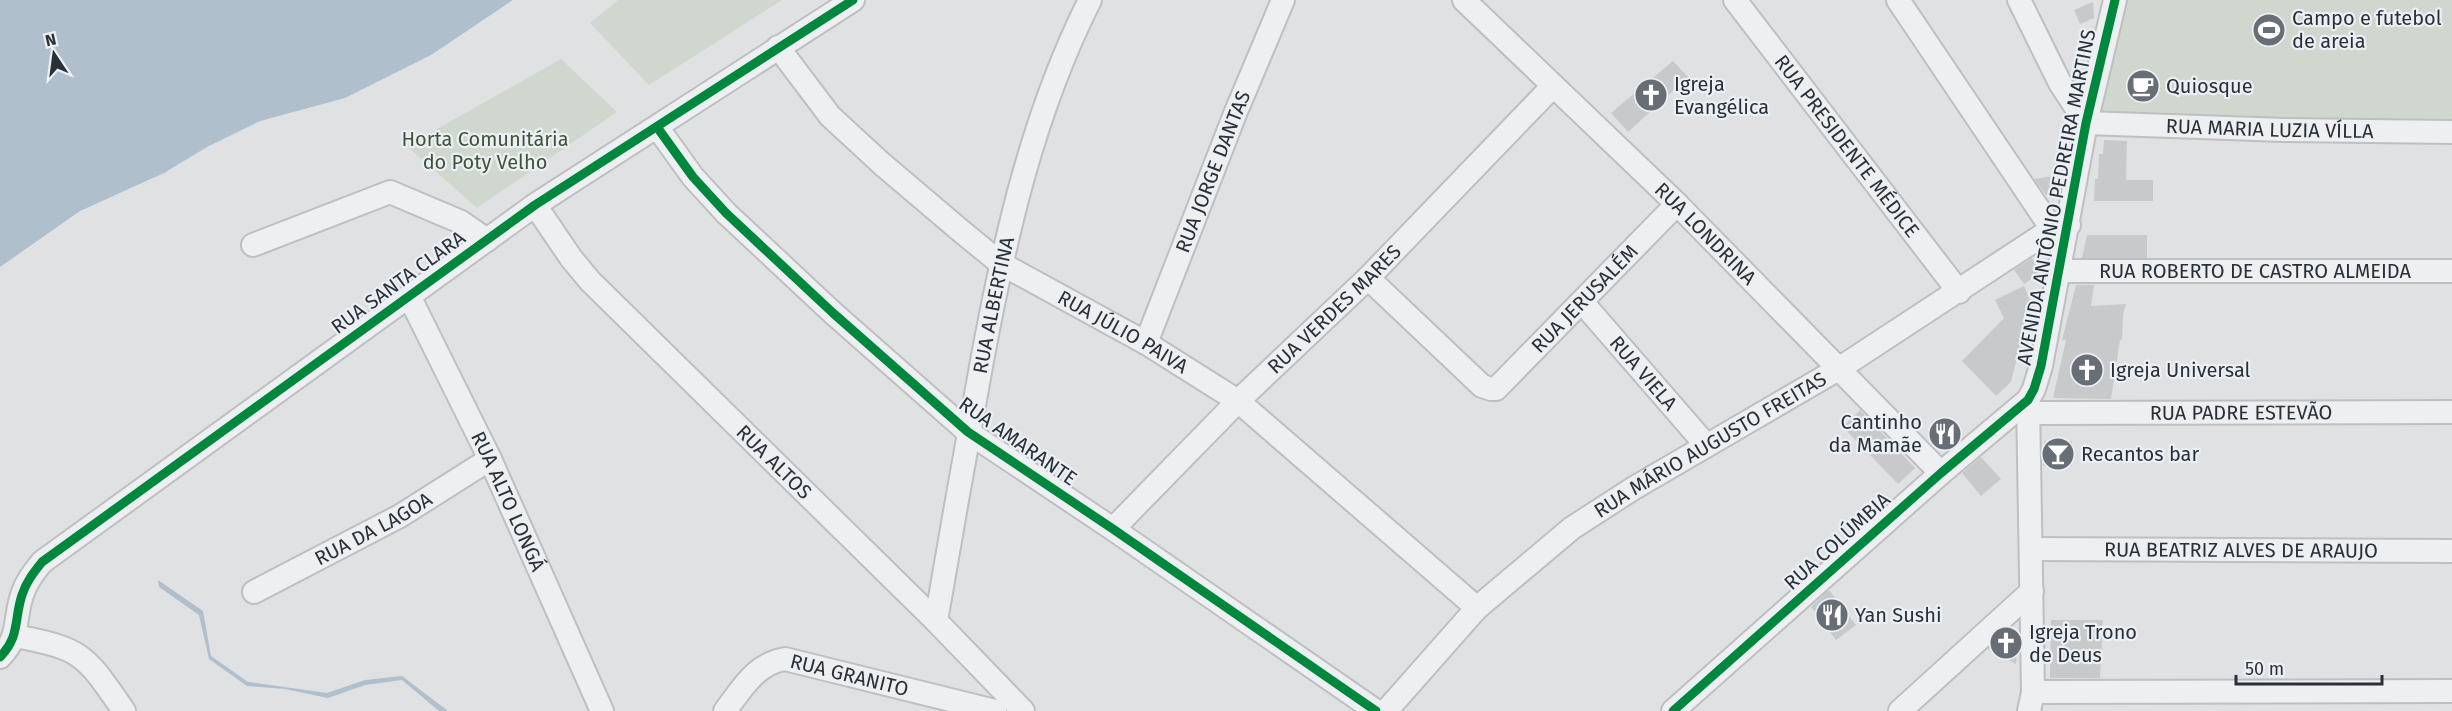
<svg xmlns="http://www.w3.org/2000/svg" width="2452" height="711" viewBox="0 0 2452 711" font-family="'Fira Sans',sans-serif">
	<rect width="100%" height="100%" fill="#dfe1e3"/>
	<!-- green -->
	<path fill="#d0d7cf" d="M618,0H782L649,85L590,23Z
		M2114,0H2452V120L2089,119Z
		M561,59L617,112L477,208L407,146Z"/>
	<!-- water -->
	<path fill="#afbfcc" d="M0,0H513L431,55L345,98L260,121L207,147L164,173L80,211L0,267Z
		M158,580L203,611L211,656L248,682L327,693L365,680L402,676L448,711H439L402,680L365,685L328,698L285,689L247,686L209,659L199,615L159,587Z"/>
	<!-- building -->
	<path fill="#c7c9cb" d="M2093,2L2094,18L2080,24L2074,10Z
		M1673,61L1688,77L1628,132L1611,113Z
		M2135,70L2156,74L2150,102L2130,98Z
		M2104,140L2127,141L2126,180H2153V201H2094L2095,179H2098L2099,154H2103Z
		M2055,176L2057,194L2046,195L2034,179Z
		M2087,235H2147V258H2082Z
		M2032,258L2041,272L2024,284L2014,270Z
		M2076,285H2094L2091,306L2126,304L2123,315L2122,340H2120L2111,399L2053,398L2066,340H2062Z
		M2024,286L2033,307L2029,309L2011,382L1996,396L1962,361L2004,318L1995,300Z
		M1860,410L1915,468L1898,484L1843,427Z
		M2044,441H2072V466H2043Z
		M1981,457L2001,479L1981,496L1962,473Z
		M1829,590L1856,625L1836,640L1811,607Z
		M2051,620H2103L2100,678H2050Z
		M2009,630L2019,636L2016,664L1988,649Z"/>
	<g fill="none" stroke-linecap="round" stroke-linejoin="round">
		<!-- minor casing -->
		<g stroke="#bdbfc1" stroke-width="26">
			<g id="minor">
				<path id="s1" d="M1464,0L1677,204L1941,473"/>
				<path id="s2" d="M1735,0L1959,292"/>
				<path d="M1898,0L2052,229"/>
				<path id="s3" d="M2019,0L2060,83L2086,123L2284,130L2452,132"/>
				<path id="s4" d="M778,47L830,116L882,164L961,231L1000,263L1146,343L1238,401L1477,608"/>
				<path d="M657,127L693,177L726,213L833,313L968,432L1113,529L1376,711"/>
				<path id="s5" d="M535,205L571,258L590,281L936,621L1023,711"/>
				<path d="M253,245L390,192L461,222L487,240"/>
				<path id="s6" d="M2059,271H2452"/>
				<path id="s7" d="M1368,278L1482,386L1491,389H1496L1677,204"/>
				<path id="s8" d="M409,296L490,459L602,711"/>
				<path id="s9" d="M1582,302L1706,445"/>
				<path id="s10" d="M1146,343L1235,114L1283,0"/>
				<path d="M2028,400L2033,692L2029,711"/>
				<path id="s11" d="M2029,413L2452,412"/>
				<path id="s12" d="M1113,529L1238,401L1368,278L1553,86"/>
				<path id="s13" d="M2031,549L2452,551"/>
				<path id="s14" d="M254,592L400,516L490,459"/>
				<path id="s15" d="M936,621C951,534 966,448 982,361C1005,237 1033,113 1090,0"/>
				<path d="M15,636C84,649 85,655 124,711"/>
				<path d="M0,657C20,637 14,619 22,595C26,582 34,572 42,562L535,205L853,0"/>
				<path d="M2033,692L2452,691"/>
				<path id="s16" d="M725,711C742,689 755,664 785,659L995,711"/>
				<path id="s17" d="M1386,711L1477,608L1572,528L1634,488L1840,368L2052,229L2069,225"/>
				<path d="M1673,711L1941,473L2028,400L2034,389L2041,366L2086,123L2115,0"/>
				<path d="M1900,711L2032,591"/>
			</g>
		</g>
		<!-- minor -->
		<use href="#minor" stroke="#eeeff0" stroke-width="22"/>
		<!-- cycleway casing -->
		<g stroke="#eceff3" stroke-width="13">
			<path id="cycleway" d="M657,127L693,177L726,213L833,313L968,432L1113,529L1376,711
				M0,657C20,637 14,619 22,595C26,582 34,572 42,562L535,205L853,0
				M1673,711L1941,473L2028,400L2034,389L2041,366L2086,123L2115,0"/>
		</g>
		<!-- cycleway -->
		<use href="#cycleway" stroke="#00873e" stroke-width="9"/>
	</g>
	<!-- icons -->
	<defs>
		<g id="stadium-disc" transform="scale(1.725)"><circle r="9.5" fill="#686e75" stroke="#eceff3"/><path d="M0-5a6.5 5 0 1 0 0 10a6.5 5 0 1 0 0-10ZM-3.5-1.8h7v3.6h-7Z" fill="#fff"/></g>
		<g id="cafe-disc" transform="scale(1.725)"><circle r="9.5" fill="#686e75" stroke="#eceff3"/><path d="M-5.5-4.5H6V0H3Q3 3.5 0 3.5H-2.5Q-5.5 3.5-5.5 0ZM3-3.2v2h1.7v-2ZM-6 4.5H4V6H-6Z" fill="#fff"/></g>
		<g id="church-disc" transform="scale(1.725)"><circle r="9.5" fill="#686e75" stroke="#eceff3"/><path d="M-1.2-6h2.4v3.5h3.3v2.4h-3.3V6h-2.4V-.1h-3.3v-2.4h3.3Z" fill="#fff"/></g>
		<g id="restaurant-disc" transform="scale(1.725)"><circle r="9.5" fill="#686e75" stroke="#eceff3"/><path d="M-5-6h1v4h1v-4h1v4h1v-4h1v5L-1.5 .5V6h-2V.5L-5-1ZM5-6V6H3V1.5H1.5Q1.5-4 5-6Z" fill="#fff"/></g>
		<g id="bar-disc" transform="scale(1.725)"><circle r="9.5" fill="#686e75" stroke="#eceff3"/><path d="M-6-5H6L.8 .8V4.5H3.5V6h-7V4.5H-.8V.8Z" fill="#fff"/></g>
	</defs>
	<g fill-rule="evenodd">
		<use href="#stadium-disc" x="2269" y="30"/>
		<use href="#cafe-disc" x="2143" y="86"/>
		<use href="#church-disc" x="1651" y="95"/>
		<use href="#church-disc" x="2087" y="370"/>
		<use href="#restaurant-disc" x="1945" y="434"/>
		<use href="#bar-disc" x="2058" y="454"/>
		<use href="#restaurant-disc" x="1832" y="615"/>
		<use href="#church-disc" x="2006" y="643"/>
	</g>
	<g text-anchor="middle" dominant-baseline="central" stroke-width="4.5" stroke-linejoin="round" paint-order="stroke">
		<!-- poi labels -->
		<g font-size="20" fill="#28303a" stroke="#eceff3" text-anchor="start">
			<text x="2292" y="18">Campo e futebol<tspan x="2292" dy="23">de areia</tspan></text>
			<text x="1674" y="84">Igreja<tspan x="1674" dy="23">Evangélica</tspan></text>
			<text x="2166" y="86">Quiosque</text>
			<text x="2110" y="370">Igreja Universal</text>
			<text x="1922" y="422" text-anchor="end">Cantinho<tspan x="1922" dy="23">da Mamãe</tspan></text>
			<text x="2081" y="454">Recantos bar</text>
			<text x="1855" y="615">Yan Sushi</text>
			<text x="2029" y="632">Igreja Trono<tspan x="2029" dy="23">de Deus</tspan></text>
		</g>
		<!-- street labels -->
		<g font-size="20" fill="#28303a" stroke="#eceff3">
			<text stroke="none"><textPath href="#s3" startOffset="324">RUA MARIA LUZIA VÍLLA</textPath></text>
			<text stroke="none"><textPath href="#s2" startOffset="184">RUA PRESIDENTE MÉDICE</textPath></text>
			<text stroke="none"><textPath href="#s10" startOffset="184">RUA JORGE DANTAS</textPath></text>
			<text transform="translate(2056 197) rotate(-79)">AVENIDA ANTÔNIO PEDREIRA MARTINS</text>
			<text stroke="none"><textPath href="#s1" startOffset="336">RUA LONDRINA</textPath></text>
			<text stroke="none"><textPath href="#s6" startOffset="196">RUA ROBERTO DE CASTRO ALMEIDA</textPath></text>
			<text transform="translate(398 282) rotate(-36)">RUA SANTA CLARA</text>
			<text stroke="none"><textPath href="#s7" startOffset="298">RUA JERUSALÉM</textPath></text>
			<text stroke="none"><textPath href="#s15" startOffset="321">RUA ALBERTINA</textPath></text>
			<text stroke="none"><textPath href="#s12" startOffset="312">RUA VERDES MARES</textPath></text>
			<text stroke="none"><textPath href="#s4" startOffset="452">RUA JÚLIO PAIVA</textPath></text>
			<text stroke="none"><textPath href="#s9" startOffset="94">RUA VIELA</textPath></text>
			<text stroke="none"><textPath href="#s11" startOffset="212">RUA PADRE ESTEVÃO</textPath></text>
			<text transform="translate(1018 441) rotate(35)">RUA AMARANTE</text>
			<text stroke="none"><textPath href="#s17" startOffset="423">RUA MÁRIO AUGUSTO FREITAS</textPath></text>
			<text stroke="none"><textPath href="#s5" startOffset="352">RUA ALTOS</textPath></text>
			<text stroke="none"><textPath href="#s8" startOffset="228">RUA ALTO LONGÁ</textPath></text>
			<text stroke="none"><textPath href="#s14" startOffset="135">RUA DA LAGOA</textPath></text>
			<text transform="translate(1837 541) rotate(-42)">RUA COLÚMBIA</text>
			<text stroke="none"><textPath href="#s13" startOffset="210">RUA BEATRIZ ALVES DE ARAUJO</textPath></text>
			<text stroke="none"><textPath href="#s16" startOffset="148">RUA GRANITO</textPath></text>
		</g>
		<!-- park labels -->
		<g font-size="20" fill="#3e5437" stroke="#eceff3">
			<text x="485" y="139">Horta Comunitária<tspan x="485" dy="23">do Poty Velho</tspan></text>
		</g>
	</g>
	<!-- north arrow -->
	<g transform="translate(54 54) rotate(347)" stroke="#eceff3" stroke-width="4.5" paint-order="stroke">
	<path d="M0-4.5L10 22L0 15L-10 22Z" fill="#28303a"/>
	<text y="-9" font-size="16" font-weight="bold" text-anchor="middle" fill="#28303a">N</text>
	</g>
	<!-- scale -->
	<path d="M2236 675v9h146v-9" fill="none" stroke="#28303a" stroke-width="3"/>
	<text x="2245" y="675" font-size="18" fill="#28303a" stroke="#eceff3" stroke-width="4.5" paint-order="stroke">50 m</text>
</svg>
